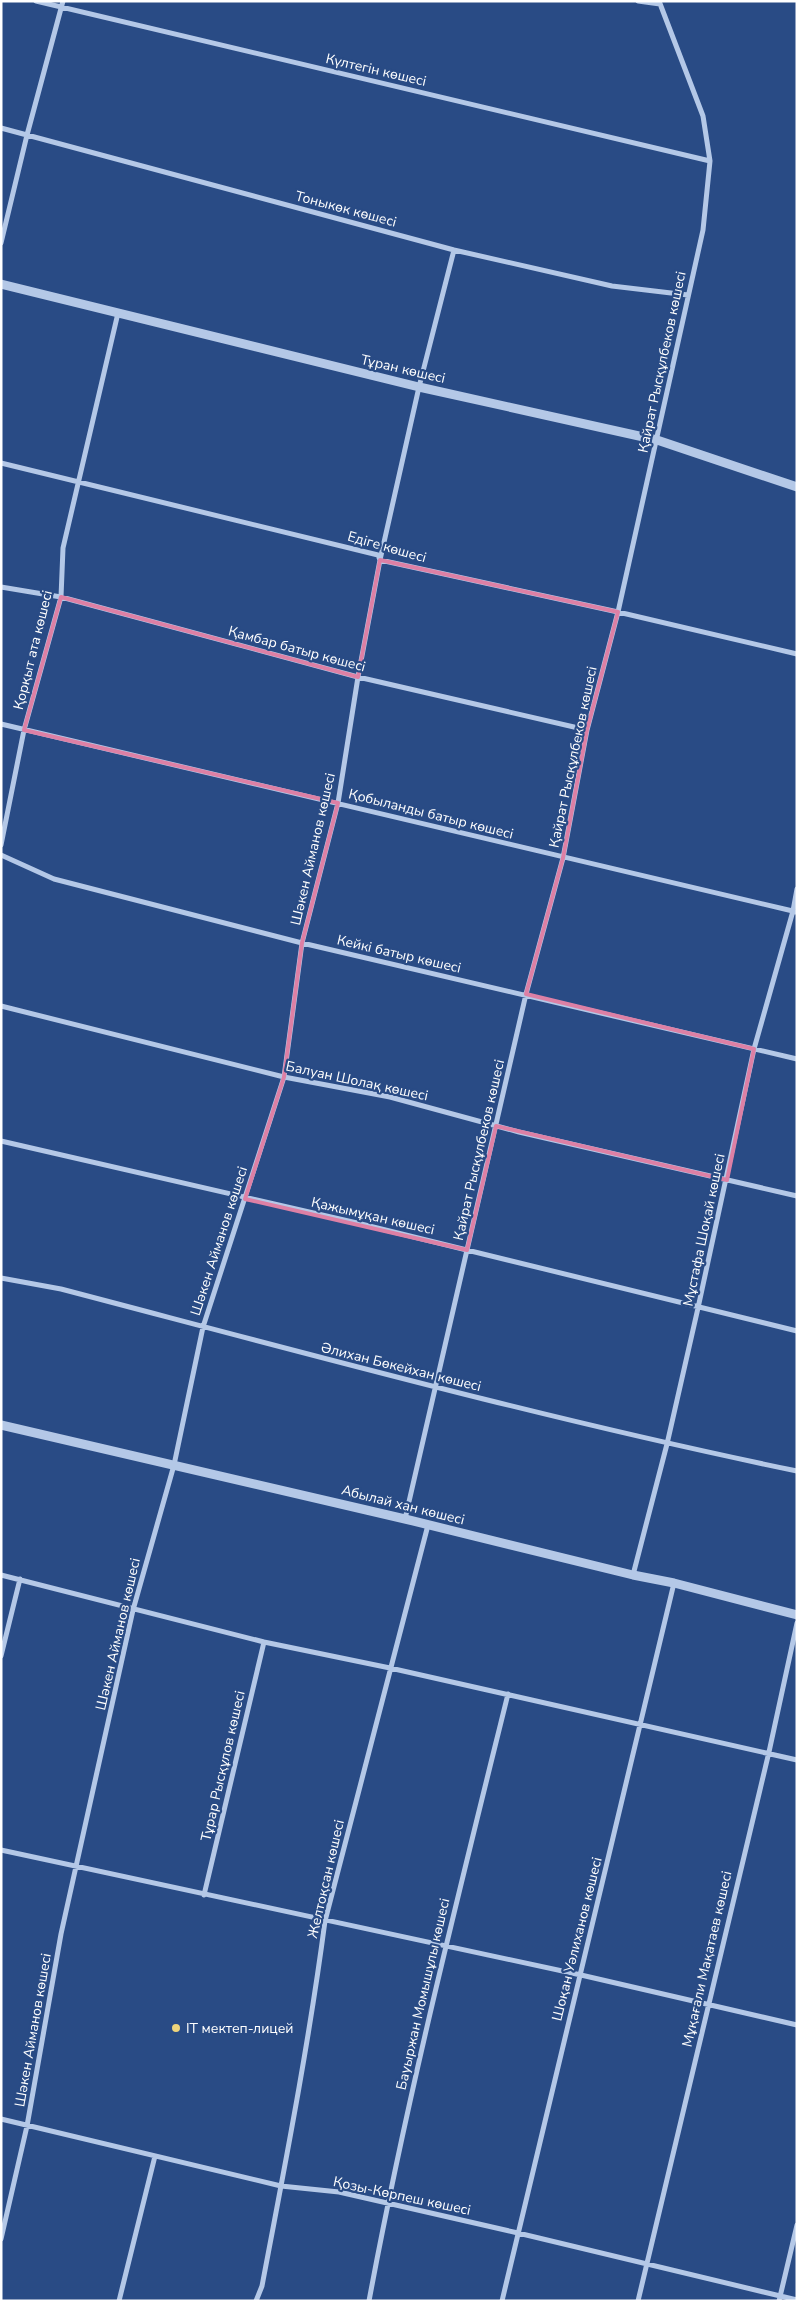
<svg xmlns="http://www.w3.org/2000/svg" width="798" height="2302" viewBox="0 0 798 2302" font-family="'Nunito Sans',sans-serif">
	<rect width="100%" height="100%" fill="#294b85"/>
	<g fill="none" stroke-linecap="round" stroke-linejoin="round">
		<!-- minor -->
		<path stroke="#b4c8e7" stroke-width="5" d="M36,1L710,161
			M638,1L660,4
			M1,128L454,250L612,286L688,295
			M1,243L27,135L63,1
			M1,463L378,555L380,560L618,612L797,654
			M1,587L61,597L358,677L587,730
			M1,724L797,912
			M1,845L24,730L61,597L63,548L118,313
			M1,855L54,879L302,943L797,1059
			M1,1006L284,1077L390,1097L519,1132L797,1196
			M1,1141L357,1223L797,1331
			M1,1278L61,1289C305,1353 549,1420 797,1471
			M405,1519L526,994L563,858L587,730L618,612L703,230L710,161L703,116L659,1
			M1,1575L264,1642L390,1668L797,1760
			M633,1575L667,1444L698,1308L754,1049L793,911L797,889
			M1,1656L20,1579
			M1,1850L581,1975L797,2025
			M204,1895L264,1642
			M1,2119L281,2186L339,2192L518,2233L797,2300
			M1,2239L27,2126L61,1934L133,1610L174,1465L203,1327L284,1077L302,943L338,803L358,677L380,560L419,387L454,250
			M119,2301L155,2156
			M256,2301L262,2286C285,2165 309,2043 325,1921L428,1525
			M369,2301C407,2097 458,1896 508,1694
			M502,2301L674,1583
			M638,2301L769,1752L797,1623
			M779,2301L797,2225"/>
		<!-- tertiary -->
		<path stroke="#b4c8e7" stroke-width="9" d="M1,284L419,387L657,440L797,487
			M1,1425L405,1519L633,1575L674,1583L797,1615"/>
	</g>
	<!-- marked area -->
	<path fill="none" stroke="#dd80a5" stroke-width="4" stroke-linejoin="round" d="M380,560L618,612L587,730L563,858L526,994L754,1049L727,1180L496,1126L467,1250L245,1199L284,1077L302,943L338,803L24,730L61,597L358,677Z"/>
	<!-- markers -->
	<circle fill="#eed47b" stroke="#294b85" stroke-width="2" cx="176" cy="2028" r="5"/>
	<g text-anchor="middle" dominant-baseline="central" stroke-width="4.5" stroke-linejoin="round" paint-order="stroke">
		<!-- street labels -->
		<g font-size="14" fill="#fff" stroke="#294b85">
			<text transform="translate(376 70) rotate(13)">Күлтегін көшесі</text>
			<text transform="translate(346 209) rotate(15)">Тоныкөк көшесі</text>
			<text transform="translate(662 362) rotate(-78)">Қайрат Рысқұлбеков көшесі</text>
			<text transform="translate(403 369) rotate(13)">Тұран көшесі</text>
			<text transform="translate(387 547) rotate(16)">Едіге көшесі</text>
			<text transform="translate(297 649) rotate(15)">Қамбар батыр көшесі</text>
			<text transform="translate(33 650) rotate(-76)">Қорқыт ата көшесі</text>
			<text transform="translate(573 757) rotate(-78)">Қайрат Рысқұлбеков көшесі</text>
			<text transform="translate(431 814) rotate(14)">Қобыланды батыр көшесі</text>
			<text transform="translate(313 849) rotate(-77)">Шәкен Айманов көшесі</text>
			<text transform="translate(399 954) rotate(13)">Кейкі батыр көшесі</text>
			<text transform="translate(357 1081) rotate(12)">Балуан Шолақ көшесі</text>
			<text transform="translate(479 1150) rotate(-77)">Қайрат Рысқұлбеков көшесі</text>
			<text transform="translate(373 1216) rotate(13)">Қажымұқан көшесі</text>
			<text transform="translate(704 1230) rotate(-78)">Мұстафа Шоқай көшесі</text>
			<text transform="translate(219 1241) rotate(-72)">Шәкен Айманов көшесі</text>
			<text transform="translate(401 1367) rotate(14)">Әлихан Бөкейхан көшесі</text>
			<text transform="translate(403 1505) rotate(14)">Абылай хан көшесі</text>
			<text transform="translate(118 1634) rotate(-77)">Шәкен Айманов көшесі</text>
			<text transform="translate(223 1766) rotate(-77)">Тұрар Рысқұлов көшесі</text>
			<text transform="translate(326 1879) rotate(-77)">Желтоқсан көшесі</text>
			<text transform="translate(577 1939) rotate(-76)">Шоқан Уәлиханов көшесі</text>
			<text transform="translate(707 1959) rotate(-77)">Мұқағали Мақатаев көшесі</text>
			<text transform="translate(423 1994) rotate(-77)">Бауыржан Момышұлы көшесі</text>
			<text transform="translate(33 2030) rotate(-80)">Шәкен Айманов көшесі</text>
			<text transform="translate(402 2196) rotate(12)">Қозы-Көрпеш көшесі</text>
		</g>
		<!-- poi labels -->
		<g font-size="14" fill="#fff" stroke="#294b85" text-anchor="start">
			<text x="186" y="2028">IT мектеп-лицей</text>
		</g>
	</g>
	<!-- border -->
	<rect width="798" height="2302" fill="none" stroke="#ffffff" stroke-width="5"/>
</svg>
